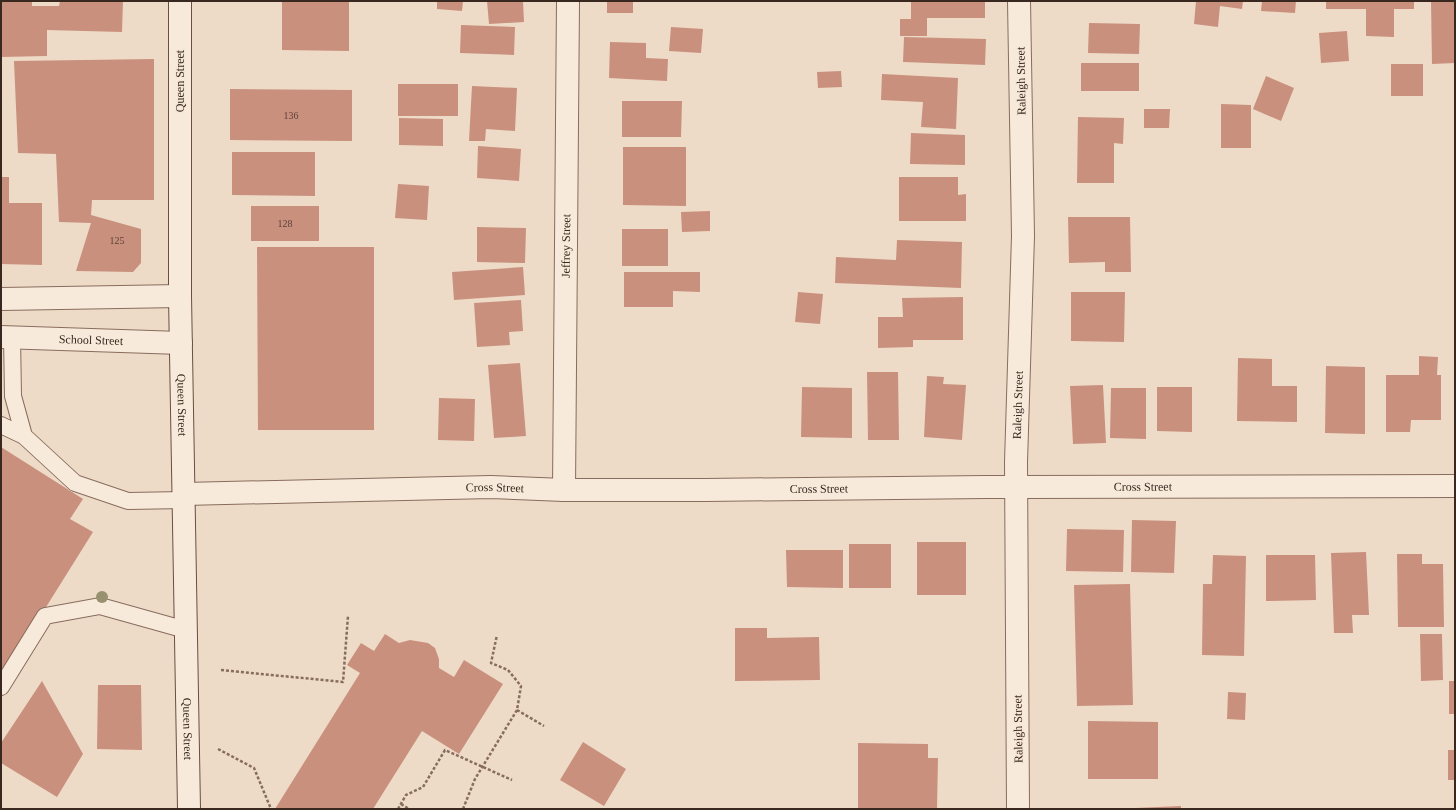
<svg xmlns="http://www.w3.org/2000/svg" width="1456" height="810" viewBox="0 0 1456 810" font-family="Georgia,serif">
	<rect width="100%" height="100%" fill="#eddbc7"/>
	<!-- building -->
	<path fill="#ca907e" d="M1,1H32V6H59L60,1H123L122,32L47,30V56L1,57Z
		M282,1H349V51L282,50Z
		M437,1H463L462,11L437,9Z
		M487,1H523L524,22L489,24Z
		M607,1H633V13H607Z
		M911,1H985V18H927V36H900V19H911Z
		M1196,1H1243L1242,9L1220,6L1218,27L1194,24Z
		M1262,1H1296L1295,13L1261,11Z
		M1326,1H1414V9H1394V37L1366,36V9H1326Z
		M1431,1H1455V63L1432,64Z
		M1089,23L1140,24L1139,54L1088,53Z
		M461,25L515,27L514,55L460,53Z
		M671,27L703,29L701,53L669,51Z
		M1347,31L1349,61L1321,63L1319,33Z
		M904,37L986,39L985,65L903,62Z
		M610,42L646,43V58L668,59L667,81L609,78Z
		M154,59V200H92L91,215L141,229V263L133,272L76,271L91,223L59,222L56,154L18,153L14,61Z
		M1081,63H1139V91H1081Z
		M1391,64H1423V96H1391Z
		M841,71L842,87L818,88L817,72Z
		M882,74L958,78L956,129L921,127L923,102L881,100Z
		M1266,76L1294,88L1281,121L1253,109Z
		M398,84H458V116H398Z
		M472,86L517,88L515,131L486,129L485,141H469Z
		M230,89L352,90V141L230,140Z
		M622,101H682L681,137H622Z
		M1221,104L1251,105V148H1221Z
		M1144,109H1170L1169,128H1144Z
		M1078,117L1124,118L1123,144L1114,143V183H1077Z
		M399,118L443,119V146L399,145Z
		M911,133L965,135V165L910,164Z
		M478,146L521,149L519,181L477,178Z
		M623,147H686V206L623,205Z
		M232,152H315V196L232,195Z
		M1,177H9V203H42V265L1,264Z
		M899,177H958V195L966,194V221H899Z
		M398,184L429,186L427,220L395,218Z
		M251,206H319V241H251Z
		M710,211V231L682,232L681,212Z
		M1068,217H1130L1131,272H1105V262L1069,263Z
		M477,227L526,228L525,263L477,262Z
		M622,229H668V266H622Z
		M897,240L962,242L961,288L835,283L836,257L896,260Z
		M257,247H374V430H258Z
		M523,267L525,295L454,300L452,272Z
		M624,272H700V292L673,291V307H624Z
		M798,292L823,294L820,324L795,322Z
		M1071,292H1125L1124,342L1071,341Z
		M963,297V340H913V347L878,348V317H903L902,298Z
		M521,300L523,331L509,332L510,345L477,347L474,303Z
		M1419,356L1438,357L1437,375H1441V420H1411L1410,432H1386V375H1433H1419Z
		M1238,358L1272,359V386H1297V422L1237,421Z
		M520,363L526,436L494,438L488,365Z
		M1326,366L1365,367V434L1325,433Z
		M867,372H898L899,440H868Z
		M927,376L944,377L943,384L966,385L962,440L924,437Z
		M1103,385L1106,443L1073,444L1070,386Z
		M802,387L852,388V438L801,437Z
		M1157,387H1192V432L1157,431Z
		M1111,388H1146V439L1110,438Z
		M439,398L475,399L474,441L438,440Z
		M1,447L83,499L70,519L93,532L1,679Z
		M1132,520L1176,521L1174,573L1131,572Z
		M1067,529L1124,530L1123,572L1066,571Z
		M917,542H966V595H917Z
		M849,544H891V588H849Z
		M786,550H843V588L787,587Z
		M1366,552L1369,615H1352L1353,633H1334L1331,553Z
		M1397,554H1422V564H1443L1444,627H1398Z
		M1213,555L1246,556L1244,656L1202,655L1203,584H1212Z
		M1266,555H1315L1316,600L1266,601Z
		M1130,584L1133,705L1077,706L1074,585Z
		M735,628H767V638L819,637L820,680L735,681Z
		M385,634L399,643L410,640L428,643L435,648L439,659V668L454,677L464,660L503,684L459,754L422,731L373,809H275L360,673L347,665L361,643L374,651Z
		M1420,634H1442L1443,680L1421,681Z
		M42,681L83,754L57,797L1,763V743Z
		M1449,681H1455V714H1449Z
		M98,685H141L142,750L97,749Z
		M1228,692L1246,693L1245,720L1227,719Z
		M1088,721L1158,722V779H1088Z
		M583,742L626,769L604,806L560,780Z
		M858,743L928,744V758H938L937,809H858Z
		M1448,750H1455V780H1448Z
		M1181,806V809H1135V808Z"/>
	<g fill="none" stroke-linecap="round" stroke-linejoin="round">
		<!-- lane casing -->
		<g stroke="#886c5d" stroke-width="18">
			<path id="lane" d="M12,337L13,396L24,436L75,483L128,501L184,500
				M1,425L24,436
				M1,687L45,616L100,606L186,630"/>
		</g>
		<!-- street casing -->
		<g stroke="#886c5d" stroke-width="24">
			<g id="street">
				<path d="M1,299L180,296"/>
				<path id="s1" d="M1,337L181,343"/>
				<path id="s2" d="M564,490L568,1"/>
				<path id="s3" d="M184,494L491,487L564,490H705L986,487L1455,486"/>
				<path id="s4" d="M1018,809L1016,462L1023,236L1019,1"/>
			</g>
		</g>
		<!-- secondary casing -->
		<g stroke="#6a4e40" stroke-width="24">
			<g id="secondary">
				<path id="s5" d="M180,1V296L189,809"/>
			</g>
		</g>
		<!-- path -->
		<path stroke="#886c5d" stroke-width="2.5" stroke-dasharray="3 2" stroke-linecap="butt" d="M221,670L343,682L348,616
			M517,710L544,726
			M218,749L254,768L271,809
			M401,804L409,809
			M398,809L406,795L423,787L445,750L512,780
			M463,809L475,779L517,710L521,686L508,670L491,663L497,635"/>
		<!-- lane -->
		<use href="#lane" stroke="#f8eada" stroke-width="16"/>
		<!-- street -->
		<use href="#street" stroke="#f8eada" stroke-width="22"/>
		<!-- secondary -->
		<use href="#secondary" stroke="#f8eada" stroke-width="22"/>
	</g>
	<!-- trees -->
	<circle fill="#97916f" cx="102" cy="597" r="6"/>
	<g text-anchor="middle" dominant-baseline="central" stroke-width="3" stroke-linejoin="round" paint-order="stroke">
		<!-- number labels -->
		<g font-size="10" fill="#5d4238">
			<text x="291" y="115">136</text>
			<text x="285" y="223">128</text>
			<text x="117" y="240">125</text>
		</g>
		<!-- street labels -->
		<g font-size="12" fill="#392820" stroke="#f5e6d6">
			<text transform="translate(180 81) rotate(-90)">Queen Street</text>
			<text transform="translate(1021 81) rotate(-91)">Raleigh Street</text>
			<text stroke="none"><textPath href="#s2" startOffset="244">Jeffrey Street</textPath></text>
			<text stroke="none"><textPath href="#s1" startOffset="90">School Street</textPath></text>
			<text stroke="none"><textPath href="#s5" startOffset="404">Queen Street</textPath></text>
			<text stroke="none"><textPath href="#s4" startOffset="404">Raleigh Street</textPath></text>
			<text stroke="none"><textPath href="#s3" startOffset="959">Cross Street</textPath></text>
			<text stroke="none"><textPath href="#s3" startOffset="311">Cross Street</textPath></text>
			<text stroke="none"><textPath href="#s3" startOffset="635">Cross Street</textPath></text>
			<text stroke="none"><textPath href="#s5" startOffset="728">Queen Street</textPath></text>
			<text transform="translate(1018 729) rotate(-91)">Raleigh Street</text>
		</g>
	</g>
	<!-- border -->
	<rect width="1456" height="810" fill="none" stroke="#392820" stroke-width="4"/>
</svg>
